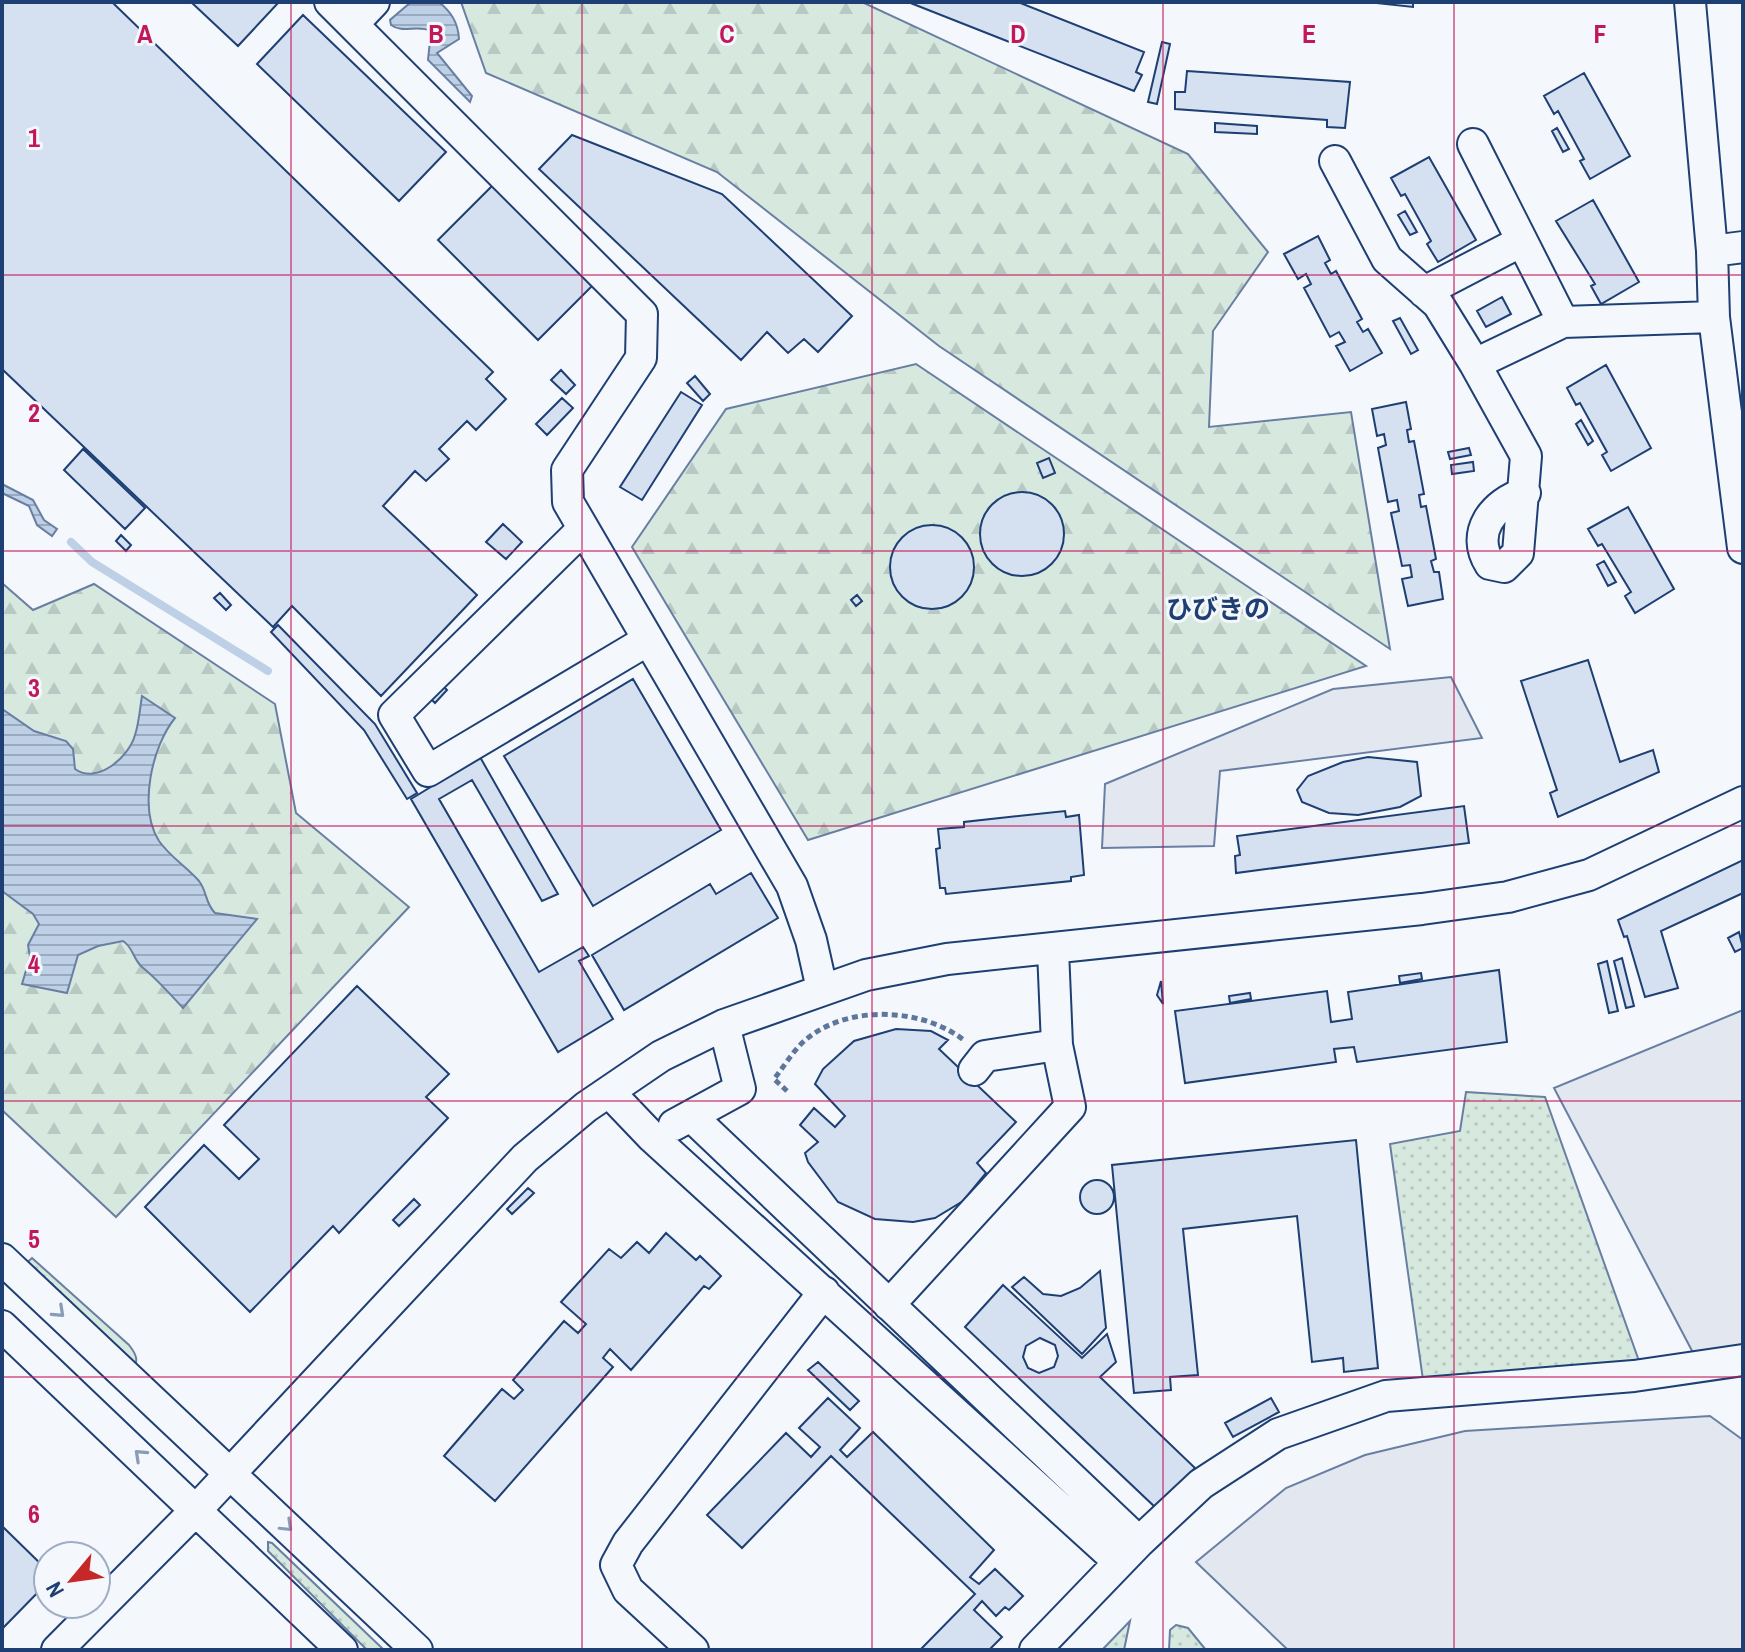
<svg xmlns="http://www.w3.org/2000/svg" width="1745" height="1652" viewBox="0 0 1745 1652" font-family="'Archivo Narrow','Noto Sans JP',sans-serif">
	<defs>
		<pattern id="green-dots" width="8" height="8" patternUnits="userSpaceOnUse" patternTransform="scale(2)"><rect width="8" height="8" fill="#d7e8df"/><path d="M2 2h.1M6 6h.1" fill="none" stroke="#b8c8c3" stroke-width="1.8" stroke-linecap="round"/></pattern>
		<pattern id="forest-firs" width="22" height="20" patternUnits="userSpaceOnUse" patternTransform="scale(2)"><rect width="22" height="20" fill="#d7e8df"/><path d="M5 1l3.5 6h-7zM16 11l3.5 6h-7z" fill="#b8c8c3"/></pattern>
		<pattern id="water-rules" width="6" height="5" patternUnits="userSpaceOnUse" patternTransform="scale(2)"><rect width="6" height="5" fill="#bed0e5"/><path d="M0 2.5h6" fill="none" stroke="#9aaabe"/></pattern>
	</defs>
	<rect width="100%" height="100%" fill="#f4f7fb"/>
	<!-- green -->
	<path fill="url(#green-dots)" stroke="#687fa3" stroke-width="2" d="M1466,1092L1545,1097L1639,1361L1423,1380L1390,1144L1460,1131Z
		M32,1258L129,1345C137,1355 139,1361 132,1372L22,1267Z
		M268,1542L272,1543L384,1650H367L268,1551Z
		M1130,1621L1124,1650H1102Z
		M1176,1625L1188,1628L1206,1650H1169L1170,1630Z"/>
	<!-- forest -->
	<path fill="url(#forest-firs)" stroke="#687fa3" stroke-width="2" d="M461,2H862L1188,154L1268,252L1213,331L1209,427L1351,412L1390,649L939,346L717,172L486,73Z
		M916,364L1366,666L808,840L632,547L726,409Z
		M2,583L33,610L94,584L275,704L296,813L409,907L116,1217L2,1110Z"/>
	<!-- parking -->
	<path fill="#e3e8f0" stroke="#687fa3" stroke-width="2" d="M1451,677L1482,738L1220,771L1214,846L1102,848L1105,784L1333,689Z
		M1743,1010V1351L1700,1366L1554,1088Z
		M1710,1416L1743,1440V1650H1288L1196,1562L1286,1488L1365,1455L1465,1431Z"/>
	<!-- water -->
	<path fill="url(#water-rules)" stroke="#687fa3" stroke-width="2" d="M411,2H439C451,12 458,22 459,39L437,53L472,96L470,102L428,60L431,31C417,24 403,34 391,25L390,20Z
		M2,484L33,500L44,520L57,529L52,536L37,525L29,506L2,493Z
		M142,696L175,718C152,746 138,808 159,841C170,857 187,867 199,881C207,891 205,903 215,913L257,919L183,1008C169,993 157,979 142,967C133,959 133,947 123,941L98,946L78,955L67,993L22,984L30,957L28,945L39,924L33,914L2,891V709L34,731L66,741L73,749L75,769C97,785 129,757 135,735C139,723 140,708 142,696Z"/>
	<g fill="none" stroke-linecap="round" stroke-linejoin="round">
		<!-- stream -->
		<path stroke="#bed0e5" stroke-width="8" d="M71,542L92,562L268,671"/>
	</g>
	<!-- building -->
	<path fill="#d5e0f0" stroke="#1d3f73" stroke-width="2" fill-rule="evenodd" d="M2,2H112L493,372L486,379L506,399L476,430L467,421L439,449L449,459L426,481L415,471L383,506L477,595L381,696L292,606L273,627L2,369Z
		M191,2H279L238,46Z
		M908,2H1018L1144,52L1136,72L1142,75L1134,91Z
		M1367,2H1413V7Z
		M303,15L446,152L399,201L257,64Z
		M1162,42L1170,44L1157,104L1148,102Z
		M1187,71L1350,82L1345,128L1327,127V120L1175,109V92H1185Z
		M1584,73L1630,156L1590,179L1580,161L1584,159L1558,111L1554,114L1544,96Z
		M1215,123L1257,126V134L1215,132Z
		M1557,128L1569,149L1563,152L1552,131Z
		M572,135L722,194L852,316L818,352L804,339L788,353L767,332L741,360L539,169Z
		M1429,157L1476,240L1438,262L1427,244L1431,241L1405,194L1401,196L1391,178Z
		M494,184L594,284L538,340L438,240Z
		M1593,200L1639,282L1601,304L1591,286L1595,284L1556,221Z
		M1405,211L1417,232L1410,235L1398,215Z
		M1318,236L1330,260L1325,263L1331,274L1336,271L1362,319L1357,322L1363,332L1368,329L1382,353L1350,371L1336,346L1345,342L1339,332L1330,337L1304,288L1311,284L1306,274L1298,279L1284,254Z
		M1502,297L1511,314L1486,327L1477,311Z
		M1400,318L1418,350L1411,354L1393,321Z
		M1606,365L1651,448L1611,471L1602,455L1607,452L1580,403L1576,405L1567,388Z
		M561,370L575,385L566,394L551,380Z
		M695,376L710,394L703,401L687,383Z
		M681,392L702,405L642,500L620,487Z
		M562,398L573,408L547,435L536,424Z
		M1406,402L1411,429L1407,430L1409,442L1414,441L1424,494L1419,495L1421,507L1426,506L1436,559L1431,561L1434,572H1439L1443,599L1408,606L1402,579L1412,577L1410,565L1402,566L1391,513L1399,511L1397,500L1388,502L1378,448L1386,445L1384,434L1377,436L1372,409Z
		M1581,420L1593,441L1588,445L1576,424Z
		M1469,448L1471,455L1450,459L1448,452Z
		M83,449L145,508L125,529L64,470Z
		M1049,458L1055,473L1043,478L1037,463Z
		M1473,462L1474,471L1452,474L1451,465Z
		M980 534a42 42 0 1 1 84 0a42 42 0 1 1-84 0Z
		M1628,507L1674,589L1635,613L1625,596L1631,592L1602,544L1598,546L1588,529Z
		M503,524L522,542L506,559L486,542Z
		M890 567a42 42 0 1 1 84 0a42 42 0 1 1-84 0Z
		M121,535L131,545L126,551L116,541Z
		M1604,561L1616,582L1608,586L1597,565Z
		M220,593L231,605L226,610L214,598Z
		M857,595L862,601L856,606L851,600Z
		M278,625L375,724L417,793L407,799L364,730L271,632Z
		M1588,660L1620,762L1653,750L1659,772L1558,817L1550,793L1557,790L1521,681Z
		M435,678L447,690L435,703L423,691Z
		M633,679L721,830L593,906L504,756Z
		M480,757L558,894L542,901L472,780L439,799L539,972L583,947L589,956L579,961L613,1019L558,1052L411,799Z
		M1368,757L1417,762L1421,796L1400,807L1358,815L1329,813L1302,802L1297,790L1308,776L1343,762Z
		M1464,806L1469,843L1236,873L1235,856L1240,855L1237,836Z
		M1065,811L1066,817L1079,815L1084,875L1071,877V881L946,894L945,888H940L936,849L940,848L938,829L964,827V822Z
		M1743,860V893L1661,931L1678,988L1645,997L1627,936L1624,937L1618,920Z
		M751,873L778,918L624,1010L592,955L710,884L716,894Z
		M1739,932L1743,948L1735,952L1728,938Z
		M1622,958L1634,1006L1626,1008L1614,961Z
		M1607,961L1618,1011L1609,1013L1598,964Z
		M1499,970L1507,1042L1357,1062L1354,1047L1334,1049L1336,1062L1185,1083L1175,1011L1327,991L1331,1022L1352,1019L1348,992Z
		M1421,973L1422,979L1400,983L1399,976Z
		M1161,981L1163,1004L1157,995Z
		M357,986L449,1074L426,1097L448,1118L339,1233L333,1226L250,1312L145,1207L204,1145L239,1179L259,1159L224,1125Z
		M1250,993L1251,999L1230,1003L1229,996Z
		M896,1029L931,1031L948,1040L939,1049L1016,1122L977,1163L986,1173L963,1201L935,1218L913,1222L875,1219L838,1202L808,1162L805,1153L818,1142L800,1125L814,1108L835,1127L845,1116L815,1084L823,1069L854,1041Z
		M1356,1140L1378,1368L1344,1372L1343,1358L1312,1362L1297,1216L1183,1229L1198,1375L1170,1377L1171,1390L1134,1393L1112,1165Z
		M1080 1197a17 17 0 1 1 34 0a17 17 0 1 1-34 0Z
		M528,1188L534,1193L512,1214L507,1209Z
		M414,1199L420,1205L399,1226L393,1220Z
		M666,1233L696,1260L700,1256L721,1276L709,1289L704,1286L631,1370L610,1349L603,1358L613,1367L495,1501L444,1456L502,1389L514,1399L523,1390L513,1380L564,1321L578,1333L586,1324L561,1302L609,1249L621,1258L637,1242L649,1253Z
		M1100,1271L1106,1328L1082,1354L1012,1287L1024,1277L1043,1294L1061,1296L1080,1288Z
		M1003,1285L1082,1358L1107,1334L1116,1362L1100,1377L1195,1468L1156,1508L965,1327ZM1040,1338L1055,1345L1058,1356L1054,1367L1039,1373L1028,1368L1023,1357L1026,1346Z
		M818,1362L859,1401L850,1410L808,1370Z
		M828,1398L860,1428L840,1450L847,1457L873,1432L994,1550L970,1577L979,1584L995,1569L1023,1596L1009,1610L1005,1607L996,1616L982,1601L974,1610L1002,1637L989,1650H920L975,1594L831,1456L742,1548L707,1515L786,1433L811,1457L820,1447L799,1428Z
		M1271,1398L1279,1412L1233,1437L1225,1423Z
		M2,1526L48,1571V1582L2,1629Z"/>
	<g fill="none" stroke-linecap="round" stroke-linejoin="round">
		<!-- minor casing -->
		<g stroke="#1d3f73" stroke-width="34">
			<path id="minor" d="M330,2L642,314L641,358L567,470L568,502L792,886L811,940L822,989
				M1690,2L1712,251L1714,317L1743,548
				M353,24L374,2
				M1473,144L1563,322
				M1335,161L1387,259L1438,304L1475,364
				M1712,251L1743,247
				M1424,292L1522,241
				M1525,493C1493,503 1470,533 1490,564L1504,567L1518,553L1526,456L1475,364L1563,322L1714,317
				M583,529L394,715L428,771L648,640
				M974,1070L985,1056L1057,1045
				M609,1092L652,1137L1119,1562
				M691,1116L1139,1542
				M674,1125L740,1089L724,1025
				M2,1259L417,1650
				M889,1305L1070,1107L1057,1045L1053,950
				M2,1326L342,1650
				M57,1650L197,1509L525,1158L586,1107L661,1056L724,1025L866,975L947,959L1422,909L1508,897L1589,875L1743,802
				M693,1650L628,1590L616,1565L628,1543L824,1292
				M1035,1650L1139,1542L1201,1484L1278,1434L1386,1396L1634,1376L1743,1360"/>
		</g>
		<!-- path -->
		<path stroke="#5e769c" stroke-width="5" stroke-dasharray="6 4" stroke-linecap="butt" d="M787,1091L774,1079C783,1068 791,1054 801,1044C842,1004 921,1006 965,1041"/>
		<!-- minor -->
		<use href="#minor" stroke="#f4f7fb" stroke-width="30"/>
	</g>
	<!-- one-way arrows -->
	<defs><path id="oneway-chevron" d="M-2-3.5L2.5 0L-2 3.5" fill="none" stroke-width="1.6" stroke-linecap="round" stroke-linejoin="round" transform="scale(2)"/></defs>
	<g stroke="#889bb7">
		<use href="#oneway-chevron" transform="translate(59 1312) rotate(43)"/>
		<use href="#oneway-chevron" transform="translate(140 1455) rotate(-137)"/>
		<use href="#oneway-chevron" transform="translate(287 1526) rotate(44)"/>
	</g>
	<!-- grid -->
	<path fill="none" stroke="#c2185b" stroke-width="2" stroke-opacity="0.55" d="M291,2V1650M582,2V1650M872,2V1650M1163,2V1650M1454,2V1650M2,275H1743M2,551H1743M2,826H1743M2,1101H1743M2,1377H1743"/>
	<g text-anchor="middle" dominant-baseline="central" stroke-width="6" stroke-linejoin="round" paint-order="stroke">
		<!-- quarter labels -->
		<g font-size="26" font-weight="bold" fill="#1d3f73" stroke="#f4f7fb">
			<text x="1218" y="608">ひびきの</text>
		</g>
	</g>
	<g font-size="26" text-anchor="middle" font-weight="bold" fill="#c2185b" stroke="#f4f7fb" stroke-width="6" stroke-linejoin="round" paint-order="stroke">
		<text x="145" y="43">A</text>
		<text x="436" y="43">B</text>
		<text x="727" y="43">C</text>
		<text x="1018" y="43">D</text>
		<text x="1309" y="43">E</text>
		<text x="1600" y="43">F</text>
		<text x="34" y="147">1</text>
		<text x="34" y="422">2</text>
		<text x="34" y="697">3</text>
		<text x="34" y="973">4</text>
		<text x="34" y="1248">5</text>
		<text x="34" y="1523">6</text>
	</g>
	<!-- border -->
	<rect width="1745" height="1652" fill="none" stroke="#1d3f73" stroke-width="8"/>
	<!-- north arrow -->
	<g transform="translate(72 1580) rotate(241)"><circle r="38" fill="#f4f7fb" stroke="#9eadc5" stroke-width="2"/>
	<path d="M0-6L14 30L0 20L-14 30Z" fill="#c62828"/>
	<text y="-12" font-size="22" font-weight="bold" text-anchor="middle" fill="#1d3f73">N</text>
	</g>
</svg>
